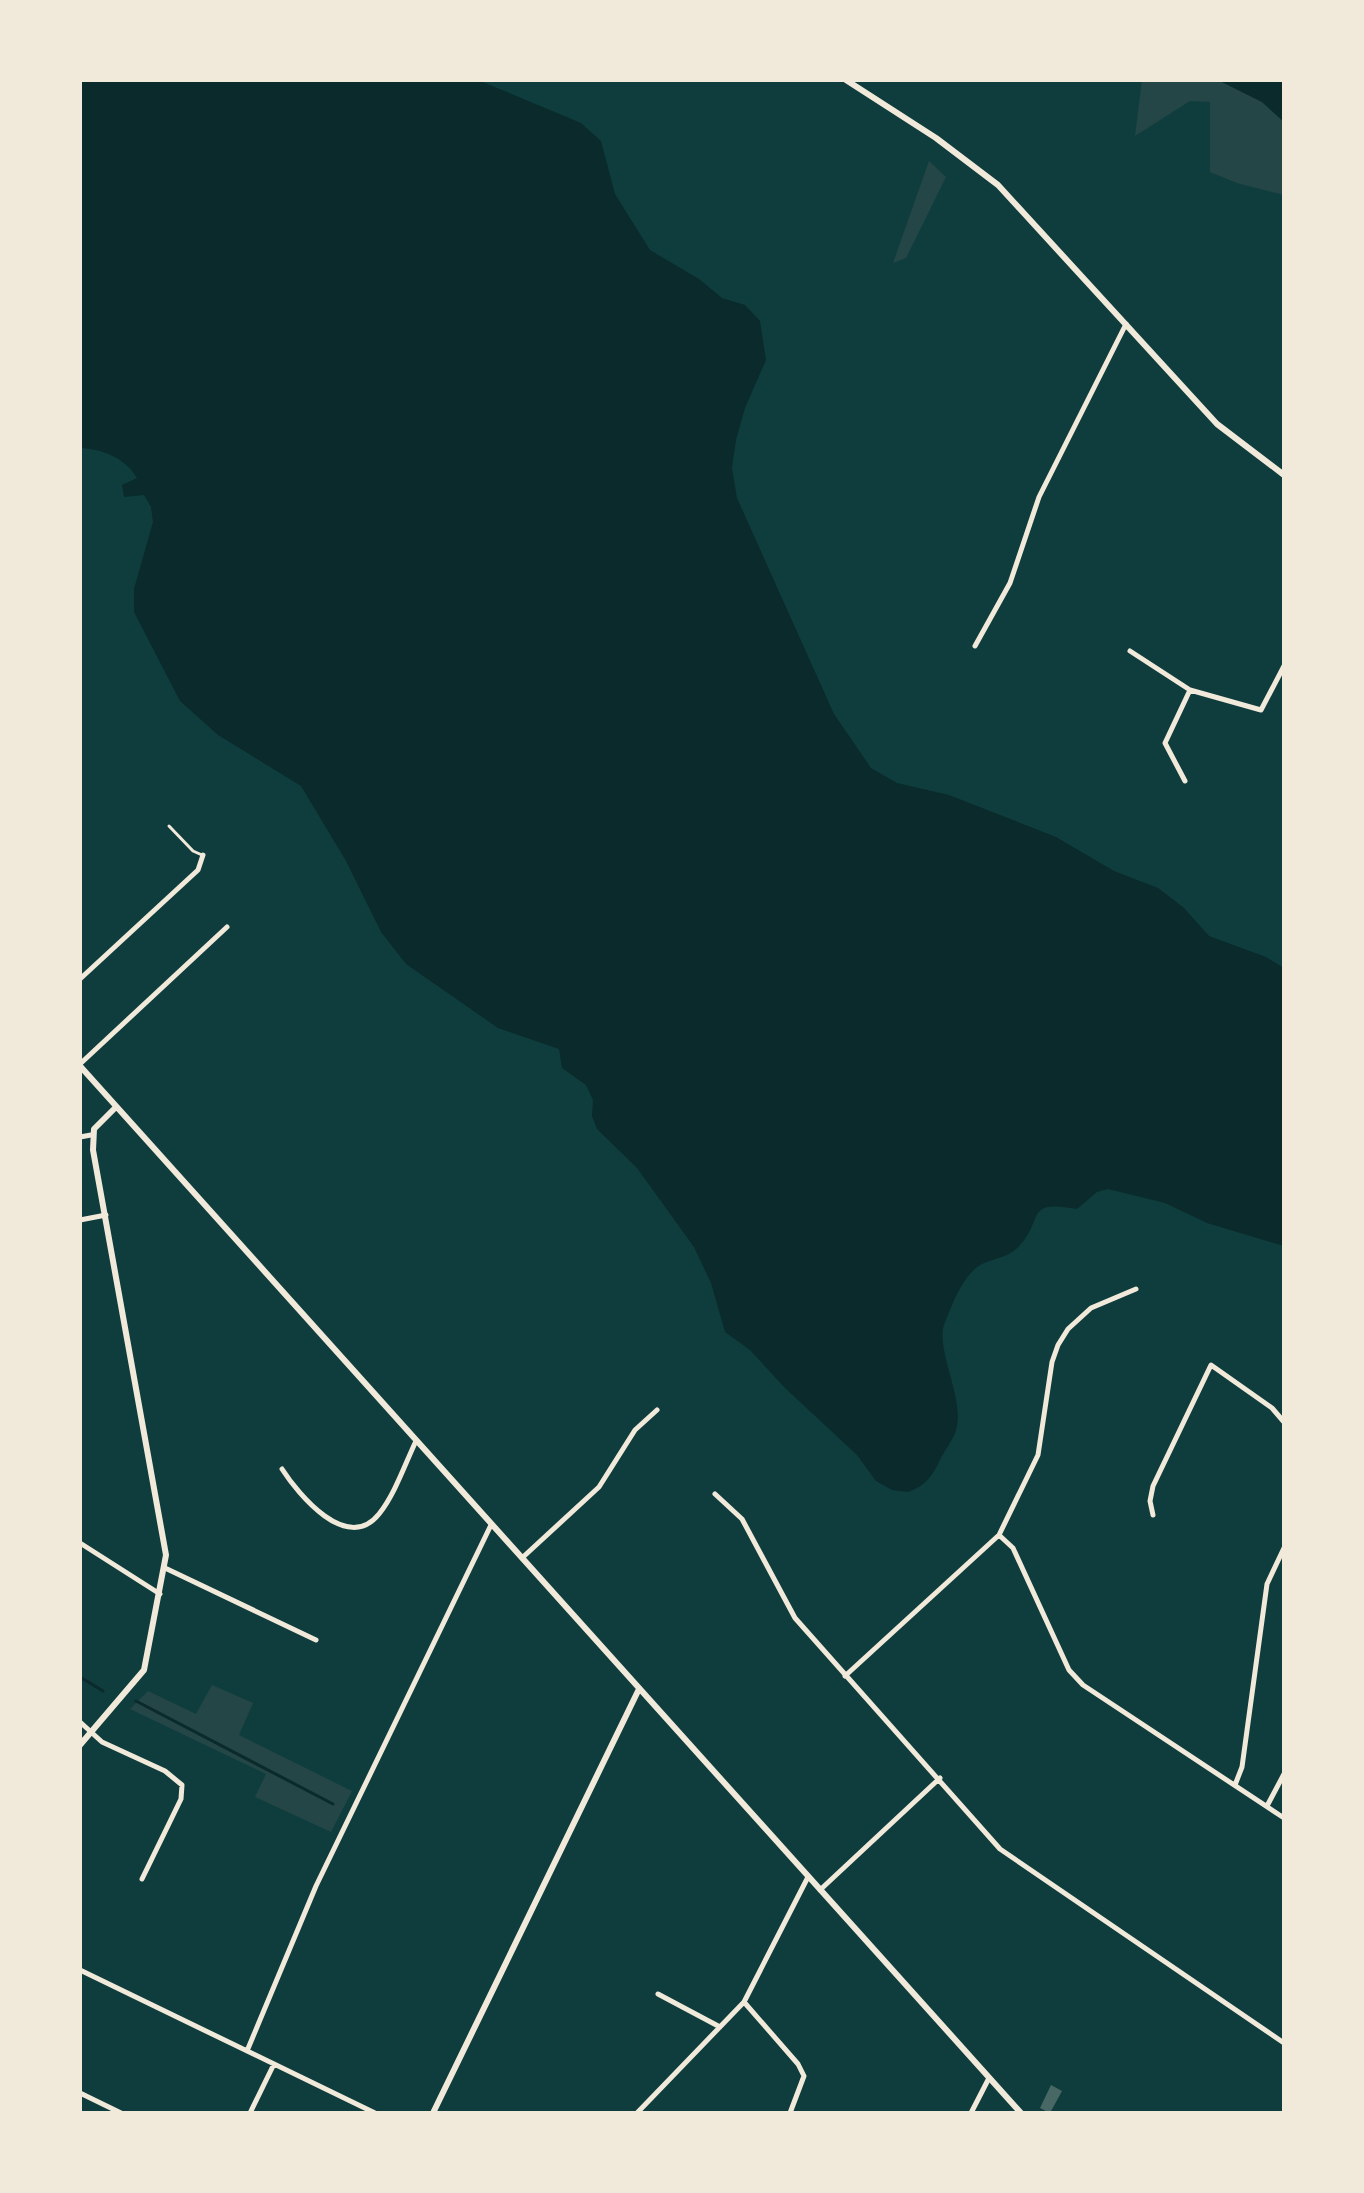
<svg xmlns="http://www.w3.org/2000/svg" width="1364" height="2193" viewBox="0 0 1364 2193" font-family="'Varela Round',sans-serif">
	<rect width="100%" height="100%" fill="#0f3d3e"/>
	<!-- green -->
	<path fill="#244646" d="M1142,80H1218L1262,102L1284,122V195L1237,183L1210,172V102L1190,101L1135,136Z
		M929,161L946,177L906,258L893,263Z
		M212,1685L253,1703L239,1735L352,1791L331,1832L255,1797L266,1774L130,1709L148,1691L196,1714Z"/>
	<!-- water -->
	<path fill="#0a2a2b" d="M80,80H478L581,123L601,141L615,194L650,250L699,279L722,298L745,305L760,321L766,360L745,408L736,440L732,468L737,498L834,714L871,768L897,783L949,795L1056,837L1114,871L1158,888L1184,908L1209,936L1266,957L1284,968V1246L1207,1223L1165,1203L1108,1189L1097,1192L1077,1209C1024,1199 1044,1219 1020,1245C1009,1258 996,1257 982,1264C962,1275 952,1305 944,1325C936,1349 963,1397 957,1426C955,1438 946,1448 941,1458C933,1475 926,1486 908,1492L892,1490L876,1481L857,1455L785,1388L750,1350L725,1332L711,1283L694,1247L637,1168L597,1129L592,1116L593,1100L586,1085L562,1068L559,1049L498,1028L406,964L381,932L346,861L301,786L218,735L180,701L134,612V589L153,522L151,507L144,495L124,497L122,485L137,478C126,458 102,449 80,448Z
		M1218,80H1284V122L1262,102Z"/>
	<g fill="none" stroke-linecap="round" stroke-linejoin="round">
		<!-- stream -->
		<path stroke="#0a2a2b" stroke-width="3" d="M80,1677L103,1691
			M136,1701L333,1804"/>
	</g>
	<!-- building -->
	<path fill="#486865" d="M1051,2085L1062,2091L1050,2113L1040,2108Z"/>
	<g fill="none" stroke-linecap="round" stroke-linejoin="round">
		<!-- service -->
		<path stroke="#f1e9da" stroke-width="3" d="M169,826L193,851L202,855"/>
		<!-- minor -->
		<path stroke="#f1e9da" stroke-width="5" d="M975,646L1010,583L1039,497L1126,324
			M1130,651L1190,690
			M1185,781L1165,743L1190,690L1261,710L1284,666
			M80,979L198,870L203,855
			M80,1064L227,927
			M80,1137L91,1135
			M80,1220L106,1215
			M282,1469C298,1494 347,1554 379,1514C395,1494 405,1464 416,1441
			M715,1494L742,1519L795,1618L1000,1849L1284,2043
			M1153,1515L1150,1501L1153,1486L1211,1365L1272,1408L1284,1422
			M999,1535L1013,1548L1069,1670L1083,1685L1284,1818
			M80,1543L160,1594
			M522,1558L599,1487L635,1430L657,1410
			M165,1568L316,1640
			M845,1676L999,1535L1038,1455L1052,1362L1058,1345L1068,1329L1091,1308L1136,1289
			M80,1722L102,1742L165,1771L182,1785L181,1799L142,1879
			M1235,1785L1242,1767L1267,1584L1284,1548
			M1267,1806L1284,1774
			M820,1890L940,1778
			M80,1970L375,2113
			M658,1994L720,2027
			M744,2002L798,2064L804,2076L790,2113
			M247,2051L316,1886L491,1525
			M80,2093L121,2113
			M250,2113L274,2064
			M637,2113L744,2002L808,1877
			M971,2113L989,2078"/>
		<!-- tertiary -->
		<path stroke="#f1e9da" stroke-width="6" d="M846,80L936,138L998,185L1217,424L1284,475
			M80,1066L1021,2113
			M80,1745L144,1670L166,1555L93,1150L94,1129L115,1108
			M433,2113L639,1689"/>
	</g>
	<!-- border -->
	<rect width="1364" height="2193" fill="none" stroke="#f1e9da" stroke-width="164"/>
</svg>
